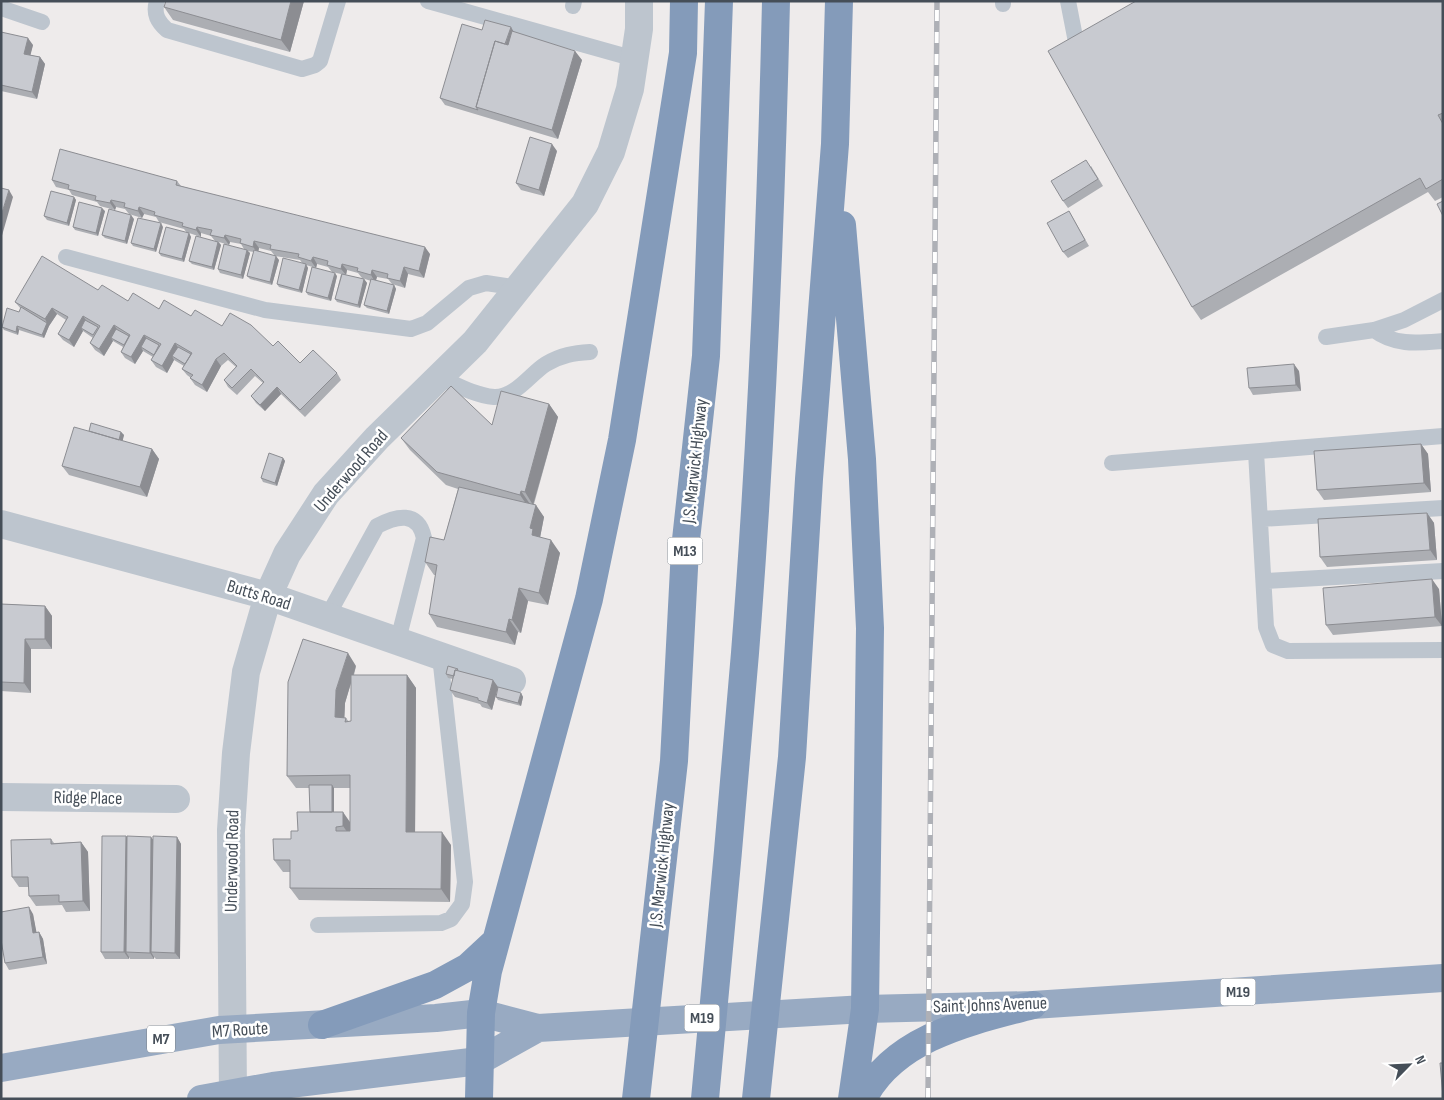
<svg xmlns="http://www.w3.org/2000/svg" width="1444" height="1100" viewBox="0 0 1444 1100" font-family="'Sofia Sans Condensed',sans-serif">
	<rect width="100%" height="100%" fill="#eeebeb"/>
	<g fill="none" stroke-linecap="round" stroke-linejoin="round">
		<!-- service -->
		<path stroke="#bdc5ce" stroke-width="16" d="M157,1C153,14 158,22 167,30L302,69L315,65L320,61L338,1
			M428,1L635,59
			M1003,1V4
			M1068,1L1075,37
			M573,6L574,1
			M1,8L42,22
			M66,257L265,310L411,329L427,323L469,288L486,283L519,288
			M1374,330C1395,346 1418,343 1443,341
			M1326,337L1374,330L1404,320L1443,300
			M439,377C457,385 474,395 494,397C515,398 530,374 546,364C561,355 574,353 590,352
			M1256,452L1266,627L1273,645L1288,651L1443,650
			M1112,463L1443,436
			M1261,519L1443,508
			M1265,581L1443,571
			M327,617L377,526C396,516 418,510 424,538L398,640
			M318,925L441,923L451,919L462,904L465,882L440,656"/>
		<!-- minor -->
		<path stroke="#bdc5ce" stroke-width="28" d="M1,524L268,596L512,681
			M1,797L176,799
			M233,1099L231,830L236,753L246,672L268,596L287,554L326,494L377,438L475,342L585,204L611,152L630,89L639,29V1"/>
		<!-- trunk -->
		<path stroke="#98aac2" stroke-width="28" d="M1,1068L219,1030L436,1018L481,1013L538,1028L865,1009L1033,1005L1443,978
			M201,1099L273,1086L479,1061L538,1028"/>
		<!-- motorway -->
		<path stroke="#849bba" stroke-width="28" d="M842,225L862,459L870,628L865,1009L852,1099
			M322,1025L435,985L468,967L496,941
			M479,1099L481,1013L488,971L589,599L622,440L683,53L684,1
			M636,1099L674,761L685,549L706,356L719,1
			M705,1099C719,950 733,802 745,653C762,436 771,219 776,1
			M756,1099L792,757L809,479L835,144L839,1
			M863,1099C894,1037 972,1021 1033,1005"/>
		<!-- rail casing -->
		<g stroke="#aeb0b6" stroke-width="5.5">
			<path id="rail" d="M928,1099L937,1"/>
		</g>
		<!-- rail -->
		<use href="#rail" stroke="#fff" stroke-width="4" stroke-dasharray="11" stroke-linecap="butt"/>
	</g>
	<!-- wall -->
	<path fill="#acaeb3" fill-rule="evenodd" d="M304,1L290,52L173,20L164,7Z
		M1443,1V197L1435,201L1428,192L1201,320L1192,307Z
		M482,30L514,32L582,60L558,139L445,105L440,98Z
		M1,32L33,45L30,55L40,57L45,64L37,99L1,91Z
		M557,151L544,196L521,190L516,183Z
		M1091,166L1103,186L1068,208L1063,201Z
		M52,180L177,181L181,186L430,254L424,278L408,274L405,288L392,284L388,279L377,277L376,281L394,285L396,289L389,314L367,308L364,305L371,281L362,278L358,273L347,270L346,275L364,279L367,283L360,308L337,302L335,299L341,274L332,272L328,267L317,264L316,268L306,265L308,268L302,293L279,287L277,284L303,264L300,260L275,256L271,251L259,248L258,251L279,260L272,285L250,279L247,276L254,252L247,251L250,253L243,279L220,273L218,269L244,249L241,244L230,242L229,245L219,242L221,245L214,270L192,264L189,261L215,241L211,236L201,233V237L189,233L191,237L184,262L161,256L159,253L187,233L184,229L159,222L156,217L144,214L142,218L129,214L125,209L116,207L115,210L100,206L97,202L72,195L69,190L56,187Z
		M74,197L76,200L69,226L47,220L44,216Z
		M105,211L98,236L75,230L73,227Z
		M1069,211L1089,246L1068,258L1063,252Z
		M134,219L127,244L105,238L102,235Z
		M163,227L156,252L133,246L131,243Z
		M337,276L331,301L308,295L306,292Z
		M98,290L128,301L191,316L222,326L273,346L300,363L337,373L341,380L305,417L281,394L265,411L256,403L251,396L263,383L255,376L237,395L228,387L224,380L236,367L228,360L221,366L207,392L195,385L190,378H191L187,375L182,369L184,366L174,360L167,373L156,367L151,360L153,357L143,351L135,364L125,358L121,352L123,347L113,341L104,356L95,350L90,343L93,338L83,331L74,347L63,340L58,334L66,320L57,314L49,326L44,338L19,330L18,335L4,330L2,327L19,312L21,309L15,302Z
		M1299,371L1301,391L1253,395L1249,388Z
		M549,404L558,417L534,504L544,517L540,537L560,553L548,605L528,601L521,633L518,632L515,645L437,627L429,614L436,575H434L425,562L444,540L458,489L446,485L410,450L401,438L492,425Z
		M89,431L121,432L124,435L122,441L152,449L159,459L147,497L69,475L62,466Z
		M1421,444L1428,454L1431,492L1324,500L1317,490Z
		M283,458L285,461L277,486L263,482L261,478Z
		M1427,513L1434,523L1437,560L1327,567L1320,557Z
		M1439,589L1442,626L1333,635L1326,625Z
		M1,604L45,606L52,616V649H31V693L1,691Z
		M356,666L354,675H407L416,688L415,832L451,845L450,902L299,900L290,888V872H283L274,860L298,831L310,812L309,788H296L287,776ZM351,683V721L349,722L346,718H344L345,703ZM334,788H350V822L334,812Z
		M458,669L459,671L493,680L498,687L492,710L482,707L480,704L455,697L450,690L453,679L448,678L446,674Z
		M521,693L523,697L521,706L498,700L496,697Z
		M126,836L127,838L153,839L177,837L181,844L180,959H156L154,957V959H130L129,957V959H105L101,952Z
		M51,839L54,843L81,842L88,852L90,911L66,912L62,905L36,906L29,896V887H19L12,877Z
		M33,914L36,932H39L43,939L47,964L9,970L5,963Z"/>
	<!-- shaded-wall -->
	<path fill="#8c8d92" d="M291,1H304L290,52L281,40Z
		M511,27L515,34L509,53L505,46Z
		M28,38L33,45L29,61L24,54Z
		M575,51L582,60L558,139L552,130Z
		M40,57L45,64L37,99L32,92Z
		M552,144L557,151L544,196L539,190Z
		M9,190L13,197L1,239V216Z
		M74,197L76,200L69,226L67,223Z
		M111,200L116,207L115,210L110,203Z
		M139,207L144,214L142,218L138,211Z
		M102,208L105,211L98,236L96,233Z
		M131,215L134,219L127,244L125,241Z
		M161,223L163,227L156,252L154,249Z
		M197,227L201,233V237L196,230Z
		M189,233L191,237L184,262L182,259Z
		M225,235L230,242L229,245L224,238Z
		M254,241L259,248L258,253L253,247Z
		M218,242L221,245L214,270L212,267Z
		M425,247L430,254L424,278L419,271Z
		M247,250L250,253L243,279L241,275Z
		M276,256L279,260L272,285L270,282Z
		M313,257L317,264L316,268L311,261Z
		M306,264L308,268L302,293L299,290Z
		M342,264L347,270L346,275L341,269Z
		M404,267L408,274L405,288L400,281Z
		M372,270L377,277L375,282L371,275Z
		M335,273L337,276L331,301L328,298Z
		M364,279L367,283L360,308L358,305Z
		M394,285L396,289L389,314L387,311Z
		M52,308L57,314L49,326L44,338L42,335L47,323L45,319Z
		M83,316L88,323L81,328L83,331L74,347L69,340Z
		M114,325L119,332L111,338L113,341L104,356L99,349Z
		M17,326L19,330L18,335L16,332Z
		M144,335L149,341L141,347L143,351L135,364L131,357Z
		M175,343L180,350L172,356L174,360L167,373L162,366Z
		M216,359L221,366L207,392L202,385Z
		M1294,364L1299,371L1301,391L1296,385Z
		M277,387L281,394L265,411L260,405Z
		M549,404L558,417L533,505L525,492Z
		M121,432L124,435L121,448L118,445Z
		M1421,444L1428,454L1431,492L1424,483Z
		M152,449L159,459L147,497L140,487Z
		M283,458L285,461L277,486L275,483Z
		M521,491L530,504L529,508L520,495Z
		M536,505L544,517L540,538L532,535L530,528Z
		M1427,513L1434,523L1437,560L1430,550Z
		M551,540L560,553L548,605L539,593Z
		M1432,579L1439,589L1442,626L1435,617Z
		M519,588L528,601L521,633L512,620Z
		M45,606L52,616V649L45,639Z
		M509,619L518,632L515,645L506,632Z
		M25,639L31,649V693L24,683Z
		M348,653L356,666L345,703L344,730L335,717L336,690Z
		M407,675L416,688L415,844L406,832Z
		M493,680L498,687L492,710L487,703Z
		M521,693L523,697L521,706L518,703Z
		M332,785L334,788V825L332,822Z
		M343,812L352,825V839L343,826Z
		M442,832L451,845L450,902L441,889Z
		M126,836L131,843L126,952L129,957V959L124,952Z
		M151,837L156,844L151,952L154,957V959L150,953Z
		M177,837L181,844L180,959L175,953Z
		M81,842L88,852L90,911L83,901Z
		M29,907L33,914L38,940L33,933Z
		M39,932L43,939L47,964L43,957Z"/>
	<!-- building -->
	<path fill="#c8cad0" stroke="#8c8d92" d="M166,1H291L281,40L164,7Z
		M1136,1H1443V113L1438,115L1443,124V179L1426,189L1420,178L1192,307L1048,51Z
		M485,20L511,27L505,44L495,41L476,107L478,110L440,98L462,24L482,30Z
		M512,31L575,51L552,130L476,107L495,41L508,45Z
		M1,32L28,38L24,54L40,57L32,92L1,85Z
		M530,137L552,144L539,190L516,183Z
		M60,149L177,181L176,185L425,247L419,271L404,267L400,281L387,278L388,274L372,270L371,275L357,271L358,268L342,264L341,269L327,265L328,261L313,257L311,261L298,257L299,254L270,249L271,245L254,241L253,247L240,243L241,239L225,235L224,238L210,235L212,230L197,227L196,230L182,226L183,223L154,215L155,212L139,207L138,211L124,207L125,203L111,200L110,203L95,200L96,196L68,189L69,185L52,180Z
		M1086,160L1098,179L1063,201L1051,181Z
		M1,188L9,190L1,216Z
		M51,191L74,197L67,223L44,216Z
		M1443,201V216L1437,204Z
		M79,202L102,208L96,233L73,227Z
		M109,209L131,215L125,241L102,235Z
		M1069,211L1085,240L1063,252L1047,223Z
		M138,218L161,223L154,249L131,243Z
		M166,227L189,233L182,259L159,253Z
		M196,236L218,242L212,267L189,261Z
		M224,244L247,250L241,275L218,269Z
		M254,250L276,256L270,282L247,276Z
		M42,256L98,290L102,285L128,301L133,293L159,309L164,300L191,316L195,310L222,326L230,313L251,325L273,346L278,341L300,363L313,350L337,373L300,410L277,387L260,405L251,396L264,382L251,369L232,388L224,380L237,366L224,353L216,359L202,385L190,378L193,375L182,369L192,353L175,343L162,366L151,360L161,344L144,335L131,357L121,352L130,335L114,325L99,349L90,343L100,326L83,316L69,340L58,334L68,317L52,308L45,319L15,302Z
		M283,258L306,264L299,290L277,284Z
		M312,267L335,273L328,298L306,292Z
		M342,274L364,279L358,305L335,299Z
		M371,279L394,285L387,311L364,305Z
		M21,307L47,323L42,335L17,326L16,332L2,327L7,308L19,312Z
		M85,320L98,327L93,335L81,328Z
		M116,329L129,336L124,345L111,338Z
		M146,338L159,345L154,355L141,347Z
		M178,347L191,354L185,364L172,356Z
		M1294,364L1296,385L1249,388L1247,368Z
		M451,386L492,425L501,391L549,404L525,492L521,491L520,495L437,472L401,438Z
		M91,423L121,432L119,440L89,431Z
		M74,427L152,449L140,487L62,466Z
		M1421,444L1424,483L1317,490L1314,451Z
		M269,453L283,458L275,483L261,478Z
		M459,487L536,505L530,528L533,529L532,535L551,540L539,593L519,588L512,620L509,619L506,632L429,614L437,565L425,562L430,537L444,540Z
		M1427,513L1430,550L1320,557L1318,519Z
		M1432,579L1435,617L1326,625L1323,588Z
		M1,604L45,606V639H25L24,683L1,682Z
		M303,639L348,653L336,690L335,717L346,718L345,722L351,721V675H407L406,832H442L441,889L290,888V860H274L273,839H291V831H298L297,812H343V826L336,827V831H350V775L287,776L288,682Z
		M448,666L458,669L457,670H455L454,676L446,674Z
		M455,670L493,680L487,703L478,700V698L450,690Z
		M498,687L521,693L518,703L496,697Z
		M309,785H332V812H310Z
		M102,836H126L124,952H101Z
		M127,836L151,837L150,953L126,952Z
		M153,836L177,837L175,953L151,952Z
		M51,839V844L81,842L83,901L59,902V895L29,896L28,877H12L11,840Z
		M29,907L33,933L39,932L43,957L5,963L1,940V912Z
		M1440,1063H1443V1097Z"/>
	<g text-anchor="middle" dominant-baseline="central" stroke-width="5" stroke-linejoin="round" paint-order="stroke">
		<!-- shield labels -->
		<g fill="#fff" stroke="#7d838a" stroke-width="1">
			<rect x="667.5" y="537.5" width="35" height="27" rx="4"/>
			<rect x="1220.5" y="978.5" width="35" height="27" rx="4"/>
			<rect x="684.5" y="1004.5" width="35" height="27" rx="4"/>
			<rect x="147" y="1025.5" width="28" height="27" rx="4"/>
		</g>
		<g font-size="16" font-weight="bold" fill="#454e58">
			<text x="685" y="551">M13</text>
			<text x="1238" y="992">M19</text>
			<text x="702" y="1018">M19</text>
			<text x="161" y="1039">M7</text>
		</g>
		<!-- street labels -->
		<g font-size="18" fill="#454e58" stroke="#fff">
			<text transform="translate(695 461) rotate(-84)">J.S. Marwick Highway</text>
			<text transform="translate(351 471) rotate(-49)">Underwood Road</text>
			<text transform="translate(259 595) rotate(17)">Butts Road</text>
			<text transform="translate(88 798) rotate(1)">Ridge Place</text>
			<text transform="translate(232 861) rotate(-89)">Underwood Road</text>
			<text transform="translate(662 865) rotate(-84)">J.S. Marwick Highway</text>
			<text transform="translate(990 1005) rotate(-2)">Saint Johns Avenue</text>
			<text transform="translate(240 1030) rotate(-4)">M7 Route</text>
		</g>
	</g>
	<!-- border -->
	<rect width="1444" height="1100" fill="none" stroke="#454e58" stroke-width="5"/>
	<!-- north arrow -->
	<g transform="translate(1409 1065) rotate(66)" stroke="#ffffff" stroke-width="4" paint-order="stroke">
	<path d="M0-4L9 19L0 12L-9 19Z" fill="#454e58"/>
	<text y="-8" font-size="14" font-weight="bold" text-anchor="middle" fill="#454e58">N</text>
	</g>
</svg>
